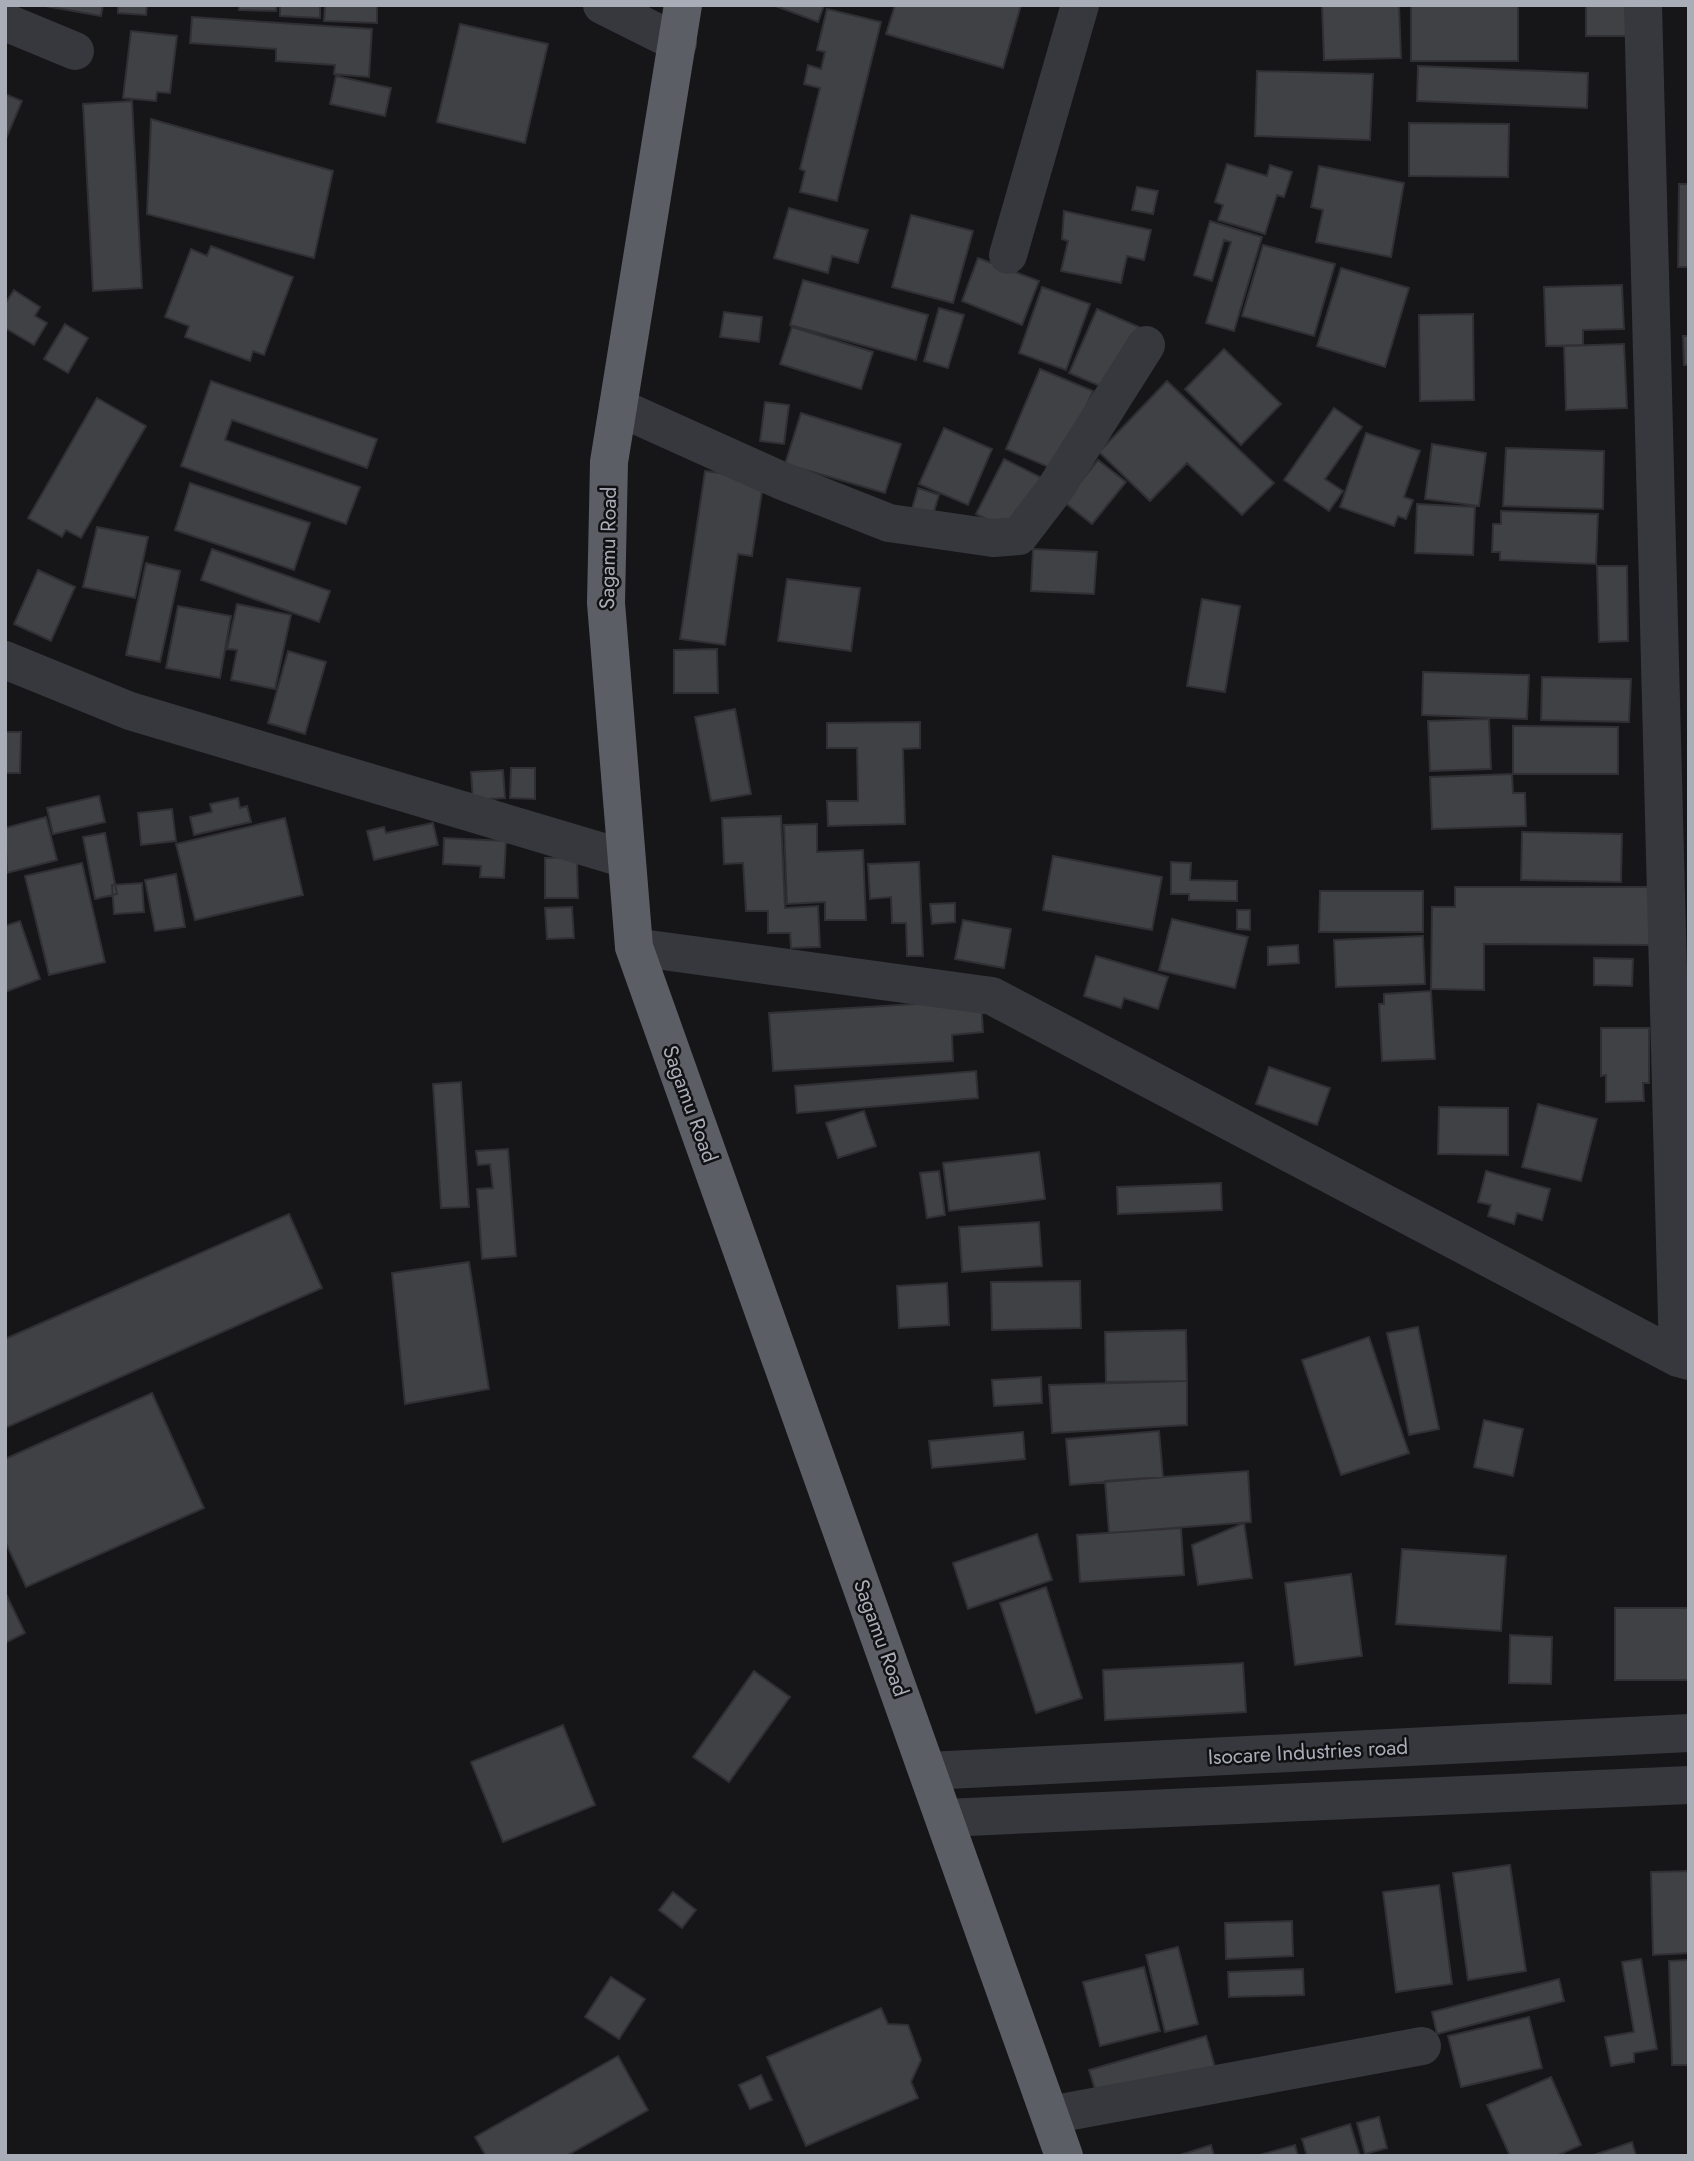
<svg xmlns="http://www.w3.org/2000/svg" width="1694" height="2161" viewBox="0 0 1694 2161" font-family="Jost,sans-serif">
	<rect width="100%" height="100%" fill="#161618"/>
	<!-- building -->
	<path fill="#404145" stroke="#303034" stroke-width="2" d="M40,5H103L101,16Z
		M118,5H147L146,15L118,13Z
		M239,5H277L276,11L239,10Z
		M280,5H320V18L280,16Z
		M325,5H377V23L324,21Z
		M773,5H824L818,22Z
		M895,5H1021L1003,68L886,34Z
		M1322,5H1399L1401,58L1324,60Z
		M1411,5H1518V61H1411Z
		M1586,5H1627L1626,36H1586Z
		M827,9L881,22L837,201L800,192L805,171L800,169L820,88L804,84L808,65L821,69L825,52L817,50Z
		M192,17L372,29L369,77L334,74L335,65L276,61V49L190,43Z
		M460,24L548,44L525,143L437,122Z
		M131,31L177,36L170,93L157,92L156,101L123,98Z
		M1418,66L1588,73L1587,108L1417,101Z
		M1257,71L1373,74L1370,140L1255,136Z
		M336,76L391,88L385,116L330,104Z
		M5,94L22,101L5,141Z
		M132,101L142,288L93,291L83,104Z
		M151,119L333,171L314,258L147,214Z
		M1409,123L1509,124L1508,177L1409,176Z
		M1227,164L1267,176L1270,165L1292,172L1284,197L1277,195L1265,234L1218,220L1223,205L1215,202Z
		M1319,166L1404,183L1391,257L1316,242L1323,210L1311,207Z
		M1679,184H1689V267H1678Z
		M1137,187L1158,191L1153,214L1132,210Z
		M789,208L868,230L858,263L832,256L828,273L774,258Z
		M1064,211L1151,230L1144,260L1127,256L1121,283L1061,271L1068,241L1062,239Z
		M911,215L973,231L953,303L892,287Z
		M1210,221L1262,237L1234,331L1206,323L1231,242L1224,240L1212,281L1194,275Z
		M1263,245L1335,264L1314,336L1242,316Z
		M211,246L293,277L264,355L253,351L250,361L185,337L189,326L165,317L191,249L207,256Z
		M978,258L1039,281L1022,325L962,301Z
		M1341,268L1409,288L1385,367L1317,346Z
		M803,280L928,315L916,360L790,325Z
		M1622,285L1624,329L1583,330V345L1546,346L1544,287Z
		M1042,287L1090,304L1066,370L1019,353Z
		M14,290L40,307L35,316L47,323L34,345L5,328V304Z
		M939,308L964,315L948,368L924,361Z
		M1097,309L1139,327L1112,391L1069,373Z
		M724,312L762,317L759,342L720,337Z
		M1473,314L1474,400L1420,401L1419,315Z
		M65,324L88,338L68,373L44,359Z
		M792,327L873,352L861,389L780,364Z
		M1683,336H1689V365H1684Z
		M1624,344L1627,408L1566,410L1564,346Z
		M1224,349L1281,404L1241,445L1185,389Z
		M1040,369L1093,391L1058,471L1006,449Z
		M211,381L377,439L367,468L232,420L225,440L360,487L346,524L181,466Z
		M1167,381L1274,483L1242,515L1187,463L1150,501L1099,452Z
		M97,398L146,426L81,538L66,530L62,537L28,518Z
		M765,402L789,405L784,444L760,441Z
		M1334,408L1362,427L1325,479L1343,491L1329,511L1284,480Z
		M801,413L901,444L885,493L785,464Z
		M944,428L992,449L968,505L919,484Z
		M1366,433L1420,451L1404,497L1413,500L1406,519L1398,516L1394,526L1340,507Z
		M1432,444L1486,453L1479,506L1425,499Z
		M1506,448L1604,451L1603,509L1503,506Z
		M1004,459L1044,479L1017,534L976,514Z
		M1098,460L1126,482L1092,524L1064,502Z
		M705,471L764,479L752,556L738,554L725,645L680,639Z
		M190,483L310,523L294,570L175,530Z
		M918,488L939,495L932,518L911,512Z
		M1417,504L1475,507L1473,555L1415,553Z
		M1501,511L1598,514L1596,564L1500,560V552H1492L1493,524H1501Z
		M97,527L148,537L135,598L83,587Z
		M212,549L330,591L319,622L201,580Z
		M1033,549L1097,552L1094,594L1031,591Z
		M146,563L180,571L160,662L126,655Z
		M1597,566H1627L1628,641L1599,642Z
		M38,570L75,587L51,641L14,624Z
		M787,579L860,588L851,651L778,641Z
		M1202,599L1240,606L1225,692L1187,686Z
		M237,604L291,615L275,689L231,680L237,650L227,649Z
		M178,606L231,616L220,678L166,668Z
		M717,649L718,693H674V650Z
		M288,651L326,662L305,734L268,723Z
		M1423,672L1529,675L1527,719L1422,715Z
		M1542,677L1631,679L1629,722L1541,720Z
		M735,709L751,794L711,801L695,717Z
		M1489,719L1491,769L1430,771L1428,721Z
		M920,722V748L903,749L905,824L828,826L827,801H858L857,748H827V723Z
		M1513,726L1618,727V774H1513Z
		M5,732H21L20,773H5Z
		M511,768H535V799L510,798Z
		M503,770L505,798L473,800L471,772Z
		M1512,774L1513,793H1525L1526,826L1432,829L1430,777Z
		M99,796L105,822L53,834L47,808Z
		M238,798L240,808L247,806L251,822L194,835L190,817L212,812L210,804Z
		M172,809L176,841L141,845L138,813Z
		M781,816L785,908L818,906L820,947L791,948L790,933H768V911H746L743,863L724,864L722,818Z
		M46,817L57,860L7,873L5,828Z
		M285,818L303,895L195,920L176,844Z
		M433,823L438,845L374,860L367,831L384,827L386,833Z
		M817,824V852L863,850L866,920H825V902L787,904L784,825Z
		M1522,832L1622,834L1621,882L1521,880Z
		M105,833L117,894L95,899L83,837Z
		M444,838L506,841L504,878L480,877L481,866L443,864Z
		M1053,856L1162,877L1152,930L1043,910Z
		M577,857L578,898H545V858Z
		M919,862L923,956H907L906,923H892L891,897L870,899L868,864Z
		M1171,862L1191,863L1190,880L1237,881V901L1189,900V894H1171Z
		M82,863L105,962L49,975L25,876Z
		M176,874L185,927L155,931L145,880Z
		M142,883L144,912L114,914L112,885Z
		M1455,887H1651V945L1484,944V990L1431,989L1432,907H1455Z
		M1320,891H1423V932H1319Z
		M955,903V922L932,924L930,904Z
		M572,907L574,938L547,939L545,908Z
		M1237,910H1250V930L1237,929Z
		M1172,919L1248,937L1235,988L1159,970Z
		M963,920L1011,929L1004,968L955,959Z
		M20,921L40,979L5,992V926Z
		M1423,936L1425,984L1336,987L1334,940Z
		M1298,945L1299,963L1268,965V947Z
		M1096,956L1168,977L1158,1009L1124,998L1121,1008L1084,996Z
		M1594,958L1633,959L1632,986L1594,985Z
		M1431,991L1435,1059L1382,1061L1379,1004H1384V994Z
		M981,1000L983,1032L952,1035L953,1061L773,1071L769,1013Z
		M1601,1028H1649V1083H1643L1644,1101L1606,1102V1075L1601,1076Z
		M1269,1067L1330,1088L1317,1125L1256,1104Z
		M976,1071L978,1098L797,1113L795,1086Z
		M461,1082L469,1207L441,1208L433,1084Z
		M1538,1104L1597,1119L1581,1181L1522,1167Z
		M1439,1107L1508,1108V1155L1438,1154Z
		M864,1111L876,1146L838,1158L826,1123Z
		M508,1149L516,1256L482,1259L477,1189L493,1188L490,1164L478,1165L476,1151Z
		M1039,1152L1045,1199L949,1211L943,1163Z
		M939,1171L945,1215L927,1218L920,1173Z
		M1486,1171L1550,1189L1542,1220L1517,1213L1514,1224L1488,1216L1491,1205L1478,1202Z
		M1221,1183L1222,1210L1118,1214L1117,1187Z
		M289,1214L322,1288L5,1428V1339Z
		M1039,1222L1042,1266L962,1272L959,1227Z
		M469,1262L489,1389L405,1404L392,1273Z
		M1080,1281L1081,1328L992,1330L991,1282Z
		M947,1283L949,1325L899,1328L897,1286Z
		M1418,1327L1439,1429L1409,1435L1387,1333Z
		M1186,1330L1187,1381L1106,1382L1105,1332Z
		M1369,1337L1409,1453L1341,1475L1302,1360Z
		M1041,1377L1042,1403L994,1406L992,1380Z
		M1187,1381V1425L1052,1433L1049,1385Z
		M152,1393L204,1508L26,1587L5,1541V1459Z
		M1484,1420L1523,1429L1513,1476L1474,1467Z
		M1159,1431L1163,1477L1070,1485L1066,1439Z
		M1023,1432L1025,1459L932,1468L929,1441Z
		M1248,1471L1251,1522L1109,1533L1105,1481Z
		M1244,1523L1252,1578L1198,1585L1192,1545Z
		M1181,1528L1184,1575L1080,1582L1077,1535Z
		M1037,1534L1052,1580L968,1609L953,1563Z
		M1402,1549L1506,1556L1501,1631L1396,1624Z
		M1351,1574L1362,1656L1295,1665L1285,1583Z
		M1046,1587L1082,1698L1036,1713L1000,1603Z
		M5,1592L25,1633L5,1643Z
		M1615,1608H1689V1680H1615Z
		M1510,1635L1552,1637L1551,1684L1509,1683Z
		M1243,1663L1246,1712L1105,1720L1103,1670Z
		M754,1671L790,1697L729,1782L693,1757Z
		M563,1725L595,1805L503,1842L471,1762Z
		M1510,1865L1526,1971L1468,1980L1453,1873Z
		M1689,1871V1953L1653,1955L1651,1872Z
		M1439,1885L1452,1984L1396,1992L1383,1892Z
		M673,1892L696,1910L682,1928L659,1910Z
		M1292,1921L1293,1956L1226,1959L1225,1923Z
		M1178,1947L1198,2024L1165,2032L1146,1955Z
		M1641,1959L1657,2049L1634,2053V2062L1611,2066L1605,2037L1634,2032L1622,1962Z
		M1689,1960V2065H1672L1669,1961Z
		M1144,1967L1160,2031L1100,2046L1083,1982Z
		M1303,1969L1304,1995L1229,1997L1228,1972Z
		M611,1977L645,1999L619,2039L585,2017Z
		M1559,1979L1564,2001L1437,2034L1432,2012Z
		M881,2008L888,2024L908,2025L921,2060L911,2082L918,2098L806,2146L767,2057Z
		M1529,2017L1542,2068L1461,2087L1448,2036Z
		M1206,2036L1215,2067L1098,2099L1089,2070Z
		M618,2056L648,2110L566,2156H486L475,2137Z
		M761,2075L772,2100L750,2109L739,2085Z
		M1551,2077L1581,2145L1556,2156H1510L1487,2105Z
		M1379,2117L1387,2148L1365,2154L1357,2123Z
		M1350,2124L1360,2156H1307L1302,2139Z
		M1632,2142L1636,2156H1591Z
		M1211,2145L1214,2156H1177Z
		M1295,2145L1298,2156H1256Z"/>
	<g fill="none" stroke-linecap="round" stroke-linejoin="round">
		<!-- minor -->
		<path stroke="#37383d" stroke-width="38" d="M1643,5L1678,1358
			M5,22L75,51
			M1008,255L1080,5
			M618,407L780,480L889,523L993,538L1019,536L1055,489L1146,345
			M634,947L992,996L1678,1358L1689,1361
			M1050,2115L1422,2046"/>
		<!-- tertiary -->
		<path stroke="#37383d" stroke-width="38" d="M602,5L678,43
			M5,660L130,711L626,859
			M928,1771L1689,1733
			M945,1818L1689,1785"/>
		<!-- trunk -->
		<path stroke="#5b5e65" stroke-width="38" d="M683,5L609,462L606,603L634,947L1064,2156"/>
	</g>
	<g text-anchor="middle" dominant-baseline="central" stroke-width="5" stroke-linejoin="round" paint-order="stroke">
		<!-- street labels -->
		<g font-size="21" fill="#a8adb8" stroke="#111113">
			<text transform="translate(608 548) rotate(-89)">Sagamu Road</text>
			<text transform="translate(690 1104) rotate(70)">Sagamu Road</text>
			<text transform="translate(881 1638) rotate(70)">Sagamu Road</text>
			<text transform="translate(1308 1752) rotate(-3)">Isocare Industries road</text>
		</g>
	</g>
	<!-- border -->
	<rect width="1694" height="2161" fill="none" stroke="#a8adb8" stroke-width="14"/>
</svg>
